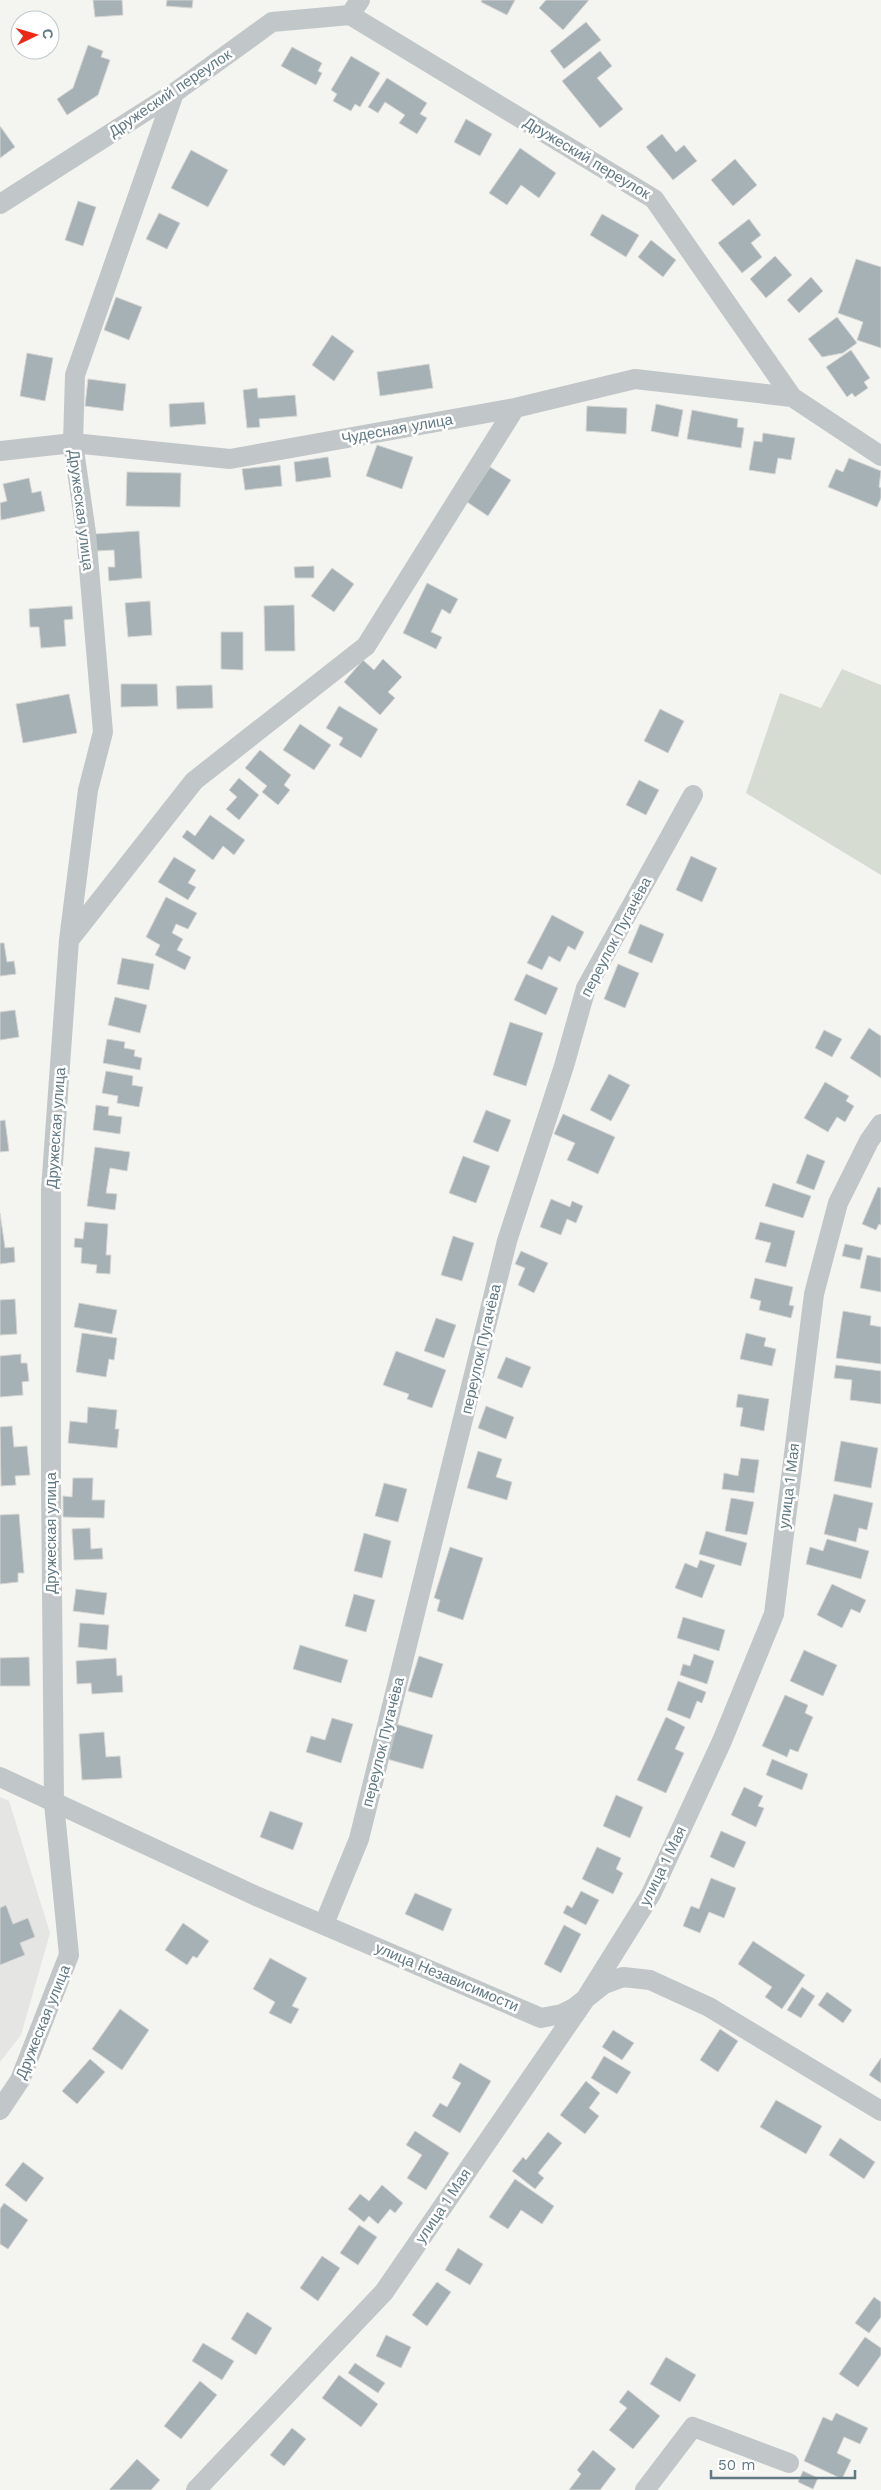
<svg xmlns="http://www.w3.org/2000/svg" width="881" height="2490" viewBox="0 0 881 2490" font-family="'Work Sans',sans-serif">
	<rect width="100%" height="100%" fill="#f4f4f0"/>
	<!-- built -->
	<path fill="#e5e5e3" d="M0,1797L9,1801L50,1933L21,2035L0,2062Z"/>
	<!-- green -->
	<path fill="#d6dcd1" d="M842,669L881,685V875L746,793L780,693L821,708Z"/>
	<!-- building -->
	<path fill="#a5b1b4" stroke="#d5d5d3" d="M93,0H122L123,15L95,17Z
		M167,0H193L192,8L166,6Z
		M482,0H515L507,15L481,2Z
		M546,0H589L563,30L539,8Z
		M586,22L601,40L564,69L550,51Z
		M88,45L103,51L101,57L110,60L98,95L67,115L57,99L73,88Z
		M292,47L322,63L318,71L322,73L316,85L281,66Z
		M600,51L612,66L597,78L623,109L600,128L562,81Z
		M351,56L380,73L360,107L355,104L351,111L333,101L337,94L331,90Z
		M387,78L427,103L420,114L427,118L417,134L399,123L405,115L385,102L378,113L368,107Z
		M466,119L492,134L480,156L454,142Z
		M0,126L15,147L0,158Z
		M662,134L676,152L684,145L697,161L673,180L646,147Z
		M520,148L556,173L539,198L521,185L507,205L489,193Z
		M191,150L228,170L208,207L171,188Z
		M735,159L757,185L733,206L711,180Z
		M78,201L96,207L83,246L65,240Z
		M159,213L180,223L167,249L146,239Z
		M602,214L639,235L626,257L590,235Z
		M749,219L761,235L751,243L762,257L742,273L718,243Z
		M651,240L676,260L663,277L638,257Z
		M775,256L792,275L766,298L750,279Z
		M856,259L881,267V348L857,340L863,322L838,313Z
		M811,277L823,291L799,313L787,300Z
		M116,297L142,307L129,340L104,330Z
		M837,317L857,343L843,353L822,357L808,339Z
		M332,335L354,351L334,381L312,365Z
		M851,350L870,378L864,382L868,388L855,397L852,393L847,397L826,367Z
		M27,353L53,358L45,401L20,396Z
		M429,364L433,388L380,396L377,372Z
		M88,379L126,384L123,411L85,406Z
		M257,388L258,398L295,395L297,416L259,419L260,427L247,428L243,390Z
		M204,402L206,424L170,427L169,404Z
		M656,404L683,410L678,437L651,431Z
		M587,406L627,408L626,434L586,431Z
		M692,410L738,419L737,427L744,428L741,448L687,439Z
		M763,433L795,438L791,460L778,458L775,474L749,470L754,441L762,442Z
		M377,445L413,457L402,489L366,476Z
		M328,457L331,477L296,482L294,462Z
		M849,458L881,471L879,487L881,488V498L877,507L828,487L836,469L843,472Z
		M280,465L282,486L245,490L242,469Z
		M490,467L511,480L488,516L467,502Z
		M127,472L181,473L180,507L126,506Z
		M29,478L32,493L41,491L45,511L1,520L0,503L7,501L3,484Z
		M139,531L142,578L109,581L108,567H115L114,550L96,551L95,534Z
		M314,566V578H295L294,567Z
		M332,568L354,584L334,612L311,596Z
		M427,583L458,599L450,614L442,609L431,632L442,637L436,649L403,633Z
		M150,601L152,635L128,637L125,603Z
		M294,605L295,651H265L264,606Z
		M72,606L73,619L64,620L66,646L41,648L39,627H30L29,609Z
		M221,632H243V670L221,669Z
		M383,659L402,677L388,692L395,698L380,715L344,682L363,660L374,670Z
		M121,684H157L158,706L121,707Z
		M212,685L213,708L177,709L176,686Z
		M69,694L77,733L23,743L16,704Z
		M339,706L378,729L361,758L339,745L343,738L326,728Z
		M660,709L684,721L668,753L644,741Z
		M300,724L331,745L314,770L283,750Z
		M260,750L291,775L284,785L290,790L278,805L262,792L267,786L245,768Z
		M239,778L259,795L239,820L226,809L237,797L229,790Z
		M639,780L659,790L646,815L626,805Z
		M210,815L245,840L234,855L223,846L213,860L182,837L187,830L195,836Z
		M691,856L717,868L702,902L676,890Z
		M174,857L196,870L188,883L196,887L188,900L158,882Z
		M166,897L197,913L188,929L176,924L172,933L183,939L177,950L191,957L185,970L155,955L160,945L146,937Z
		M552,915L584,932L575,950L568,946L560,962L549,956L542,970L527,963Z
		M640,924L664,934L652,963L628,953Z
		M0,943H4L7,962L14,961L16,974L0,976Z
		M122,958L154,964L149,990L117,984Z
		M618,964L639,973L625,1008L604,999Z
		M526,974L558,988L546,1015L514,1000Z
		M115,997L147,1005L140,1033L108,1025Z
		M15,1010L19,1037L0,1040V1012Z
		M510,1022L543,1033L526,1086L493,1075Z
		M869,1028L881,1036V1078L850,1058Z
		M824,1030L842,1039L832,1057L815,1048Z
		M107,1039L125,1042L124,1048L135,1050L134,1056L142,1058L140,1070L103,1063Z
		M106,1071L133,1076L132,1085L143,1087L139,1107L117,1103L118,1096L102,1093Z
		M609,1074L630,1085L611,1121L590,1110Z
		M825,1082L849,1096L846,1101L854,1106L845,1122L837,1117L828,1132L804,1118Z
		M96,1105L109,1107L108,1115L122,1117L120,1134L93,1130Z
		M486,1110L511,1120L498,1152L473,1142Z
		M563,1114L615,1137L598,1174L567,1160L575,1143L554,1134Z
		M5,1120L9,1151L0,1152V1121Z
		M95,1147L130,1152L127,1171L110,1168L106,1193L117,1194L115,1210L87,1206Z
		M807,1154L825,1161L814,1190L796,1183Z
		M463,1156L490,1166L476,1203L449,1193Z
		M773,1183L811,1196L803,1218L765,1206Z
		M878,1187L881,1188V1225L879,1224L876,1230L862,1224Z
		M551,1199L570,1207L572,1201L583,1206L576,1223L567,1219L561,1235L540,1227Z
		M0,1213L5,1248L14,1247L15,1262L0,1264Z
		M85,1222L108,1224L106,1255H111L110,1274L96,1273L97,1265L81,1263L82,1248L74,1247L75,1238L83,1239Z
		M760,1222L795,1231L786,1267L765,1262L771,1243L755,1239Z
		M453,1236L474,1243L462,1281L441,1275Z
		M845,1244L863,1248L860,1260L842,1256Z
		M521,1251L548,1263L534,1293L518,1285L525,1268L515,1264Z
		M867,1255L881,1258V1292L860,1288Z
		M755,1278L793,1287L789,1305L794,1306L791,1318L759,1310L761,1301L750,1298Z
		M15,1299L17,1334L0,1335V1300Z
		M79,1303L117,1310L112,1334L74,1327Z
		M843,1311L871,1316L870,1325L881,1327V1364L836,1358Z
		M436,1318L456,1325L444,1358L424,1351Z
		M82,1333L117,1338L114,1360L109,1359L106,1377L76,1372Z
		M746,1333L766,1338L764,1346L776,1349L772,1366L740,1359Z
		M396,1351L446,1370L432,1408L407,1399L409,1394L383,1385Z
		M21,1354V1363H27L29,1381L22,1382L23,1395L0,1397V1356Z
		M506,1357L531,1367L522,1388L497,1378Z
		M836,1365L881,1371V1404L850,1400L852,1380L834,1378Z
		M738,1394L769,1399L764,1431L740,1426L743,1408L736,1407Z
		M486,1406L514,1417L506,1439L478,1428Z
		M88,1407L117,1410L115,1429H119L117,1448L68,1443L70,1421L87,1423Z
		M12,1426L14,1447L27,1446L30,1475L15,1476L16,1485L1,1486L0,1427Z
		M841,1441L878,1448L871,1488L834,1481Z
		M478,1451L502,1459L496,1477L512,1482L507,1500L467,1488Z
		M741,1458L759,1460L754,1493L722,1489L724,1473L738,1476Z
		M73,1478H93L92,1500H105L104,1518L63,1517V1496L72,1497Z
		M384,1483L407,1489L398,1522L375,1516Z
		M834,1494L873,1503L867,1530L859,1528L856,1542L824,1534Z
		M731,1498L754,1502L747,1535L725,1531Z
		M19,1514L24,1573H18V1582L0,1584V1515Z
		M90,1528L91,1549L102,1548L103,1559L74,1560L72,1529Z
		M706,1531L747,1543L741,1566L699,1554Z
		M364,1533L391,1541L382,1578L354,1571Z
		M827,1539L869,1551L861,1579L806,1564L810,1547L823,1551Z
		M450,1547L483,1558L463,1620L437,1611L440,1600L434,1598Z
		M700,1560L715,1565L702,1598L675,1588L685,1563L697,1568Z
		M832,1584L866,1600L860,1613L851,1609L842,1628L817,1615Z
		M76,1589L107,1593L104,1615L73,1611Z
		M354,1594L375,1600L366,1632L345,1626Z
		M683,1617L725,1630L719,1651L677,1638Z
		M80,1623L109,1625L107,1650L78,1647Z
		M300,1645L348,1660L341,1683L293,1669Z
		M804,1650L837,1665L823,1696L790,1681Z
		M694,1654L714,1661L707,1684L680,1675L683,1664L690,1666Z
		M419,1656L443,1664L432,1698L408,1691Z
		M29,1657L30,1686H0V1658Z
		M116,1658L117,1676L122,1675L123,1692L92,1694L91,1683L77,1684L76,1661Z
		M678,1681L706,1692L702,1703L697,1701L690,1719L667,1710Z
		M785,1695L808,1705L805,1713L813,1717L798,1752L790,1749L787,1757L762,1746Z
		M666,1717L685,1727L675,1749L684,1753L666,1793L637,1780Z
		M332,1718L353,1724L341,1763L306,1752L311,1736L325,1740Z
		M396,1724L433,1735L423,1769L387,1759Z
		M104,1732L106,1757L120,1756L122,1778L82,1780L79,1734Z
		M772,1759L808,1774L802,1790L766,1775Z
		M744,1787L763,1796L758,1806L764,1808L756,1827L731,1815Z
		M616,1795L643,1807L630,1838L603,1826Z
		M270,1811L303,1823L293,1850L260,1837Z
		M721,1831L746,1842L734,1868L710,1857Z
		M597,1847L621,1858L616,1869L623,1873L613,1894L582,1879Z
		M711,1878L736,1888L724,1918L709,1912L700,1933L683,1926L691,1906L699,1909Z
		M581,1891L599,1900L586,1925L563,1913L567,1905L572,1908Z
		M415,1893L452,1909L443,1931L405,1914Z
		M6,1905L13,1924L28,1918L35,1937L20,1943L25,1955L0,1965V1908Z
		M183,1923L209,1941L197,1958L193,1956L187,1965L165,1950Z
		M564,1925L581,1934L561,1973L544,1964Z
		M753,1941L805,1975L782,2009L765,1997L772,1987L738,1964Z
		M270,1958L307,1978L292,2006L299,2009L291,2024L269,2013L275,2002L253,1989Z
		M802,1987L815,1996L801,2018L787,2010Z
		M827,1992L852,2010L843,2023L818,2005Z
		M120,2009L149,2030L122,2070L92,2049Z
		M720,2029L738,2041L718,2072L700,2060Z
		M613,2030L634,2043L622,2060L602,2047Z
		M604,2056L631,2072L617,2094L591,2078Z
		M881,2058V2083L869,2075Z
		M90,2059L105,2072L77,2104L62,2091Z
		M460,2063L491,2081L460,2133L432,2116L440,2103L447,2107L461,2083L452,2078Z
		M586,2081L600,2093L589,2108L599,2116L585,2134L560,2115Z
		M776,2100L822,2126L806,2154L760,2127Z
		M415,2131L449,2153L426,2190L407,2178L422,2155L406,2145Z
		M548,2132L562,2143L538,2173L544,2178L535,2189L512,2171L523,2157L526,2160Z
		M840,2138L875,2162L864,2179L829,2155Z
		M23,2162L44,2178L26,2202L5,2185Z
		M515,2179L554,2206L542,2224L521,2210L508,2229L489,2217Z
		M382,2185L403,2203L395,2213L390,2209L378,2224L369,2216L364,2222L348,2209L360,2194L369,2201Z
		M4,2203L28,2220L8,2249L0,2244V2209Z
		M359,2225L377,2237L358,2265L340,2253Z
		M458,2248L483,2264L470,2285L445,2270Z
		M322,2256L340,2268L318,2301L300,2288Z
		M437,2282L451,2292L427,2326L412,2315Z
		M874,2297L881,2302V2317L869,2333L855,2323Z
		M247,2312L272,2328L256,2355L231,2339Z
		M386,2335L411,2347L401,2368L376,2356Z
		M865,2337L881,2348V2355L858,2387L839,2374Z
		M203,2343L234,2361L222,2380L192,2361Z
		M666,2357L696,2375L680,2402L650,2384Z
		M355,2363L385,2383L378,2393L348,2373Z
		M339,2375L378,2404L361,2427L322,2398Z
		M200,2381L217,2395L181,2439L164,2426Z
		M628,2390L660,2416L633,2449L609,2430L627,2408L619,2402Z
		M836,2413L868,2428L860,2444L844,2437L837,2453L851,2460L842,2479L804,2461L823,2417L832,2421Z
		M292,2428L306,2439L284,2466L270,2455Z
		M593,2450L616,2469L600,2490H569L581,2474L577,2470Z
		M137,2459L160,2480L151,2490H109Z
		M803,2471L818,2478L813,2489L798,2482Z"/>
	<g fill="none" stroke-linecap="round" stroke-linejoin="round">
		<!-- minor -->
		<path stroke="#c1c6c8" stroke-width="20" d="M350,15L654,199L792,397L881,456
			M0,204L174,93L272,22L350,15L360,0
			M0,451L73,443L230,459L515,408L635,379L792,397
			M69,940L88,790L103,732L86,533L73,443L75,375L174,93
			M0,1777L256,1896L541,2018L562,2014L574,2008L604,1984L623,1977L650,1980L709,2007L881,2111
			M324,1924L359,1839L507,1241L564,1066L586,988L693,795
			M0,2110L20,2080L69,1955L54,1803L51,1483V1190L69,940L194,781L366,646L515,408
			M196,2490L384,2292L586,1998L651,1894L722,1741L774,1614L814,1294L838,1203L869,1141L881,1124
			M645,2490L693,2427L789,2463"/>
	</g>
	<g text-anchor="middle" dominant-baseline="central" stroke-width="5" stroke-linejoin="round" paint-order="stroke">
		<!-- street labels -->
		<g font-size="15" fill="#617983" stroke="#fff">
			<text transform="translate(170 93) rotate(-34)">Дружеский переулок</text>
			<text transform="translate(587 158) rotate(31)">Дружеский переулок</text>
			<text transform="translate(397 429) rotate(-10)">Чудесная улица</text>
			<text transform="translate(81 510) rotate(83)">Дружеская улица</text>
			<text transform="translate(616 937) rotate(-62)">переулок Пугачёва</text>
			<text transform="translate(56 1128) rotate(-86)">Дружеская улица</text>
			<text transform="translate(481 1349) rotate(-77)">переулок Пугачёва</text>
			<text transform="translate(789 1486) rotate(-83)">улица 1 Мая</text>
			<text transform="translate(51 1533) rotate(-90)">Дружеская улица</text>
			<text transform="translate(383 1742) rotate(-76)">переулок Пугачёва</text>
			<text transform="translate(663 1866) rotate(-64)">улица 1 Мая</text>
			<text transform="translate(447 1977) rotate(23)">улица Независимости</text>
			<text transform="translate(43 2022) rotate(-68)">Дружеская улица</text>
			<text transform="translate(443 2206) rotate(-56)">улица 1 Мая</text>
		</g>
	</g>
	<!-- north arrow -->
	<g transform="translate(35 35) rotate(85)"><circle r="24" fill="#ffffff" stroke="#c0c9cd"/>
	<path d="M0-4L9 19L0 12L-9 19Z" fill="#ee2817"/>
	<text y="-8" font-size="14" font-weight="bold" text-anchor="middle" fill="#617983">С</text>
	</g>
	<!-- scale -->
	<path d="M711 2470v8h144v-8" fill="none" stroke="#617983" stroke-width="2.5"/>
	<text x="718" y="2470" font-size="15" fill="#617983" stroke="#ffffff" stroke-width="4" paint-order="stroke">50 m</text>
</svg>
